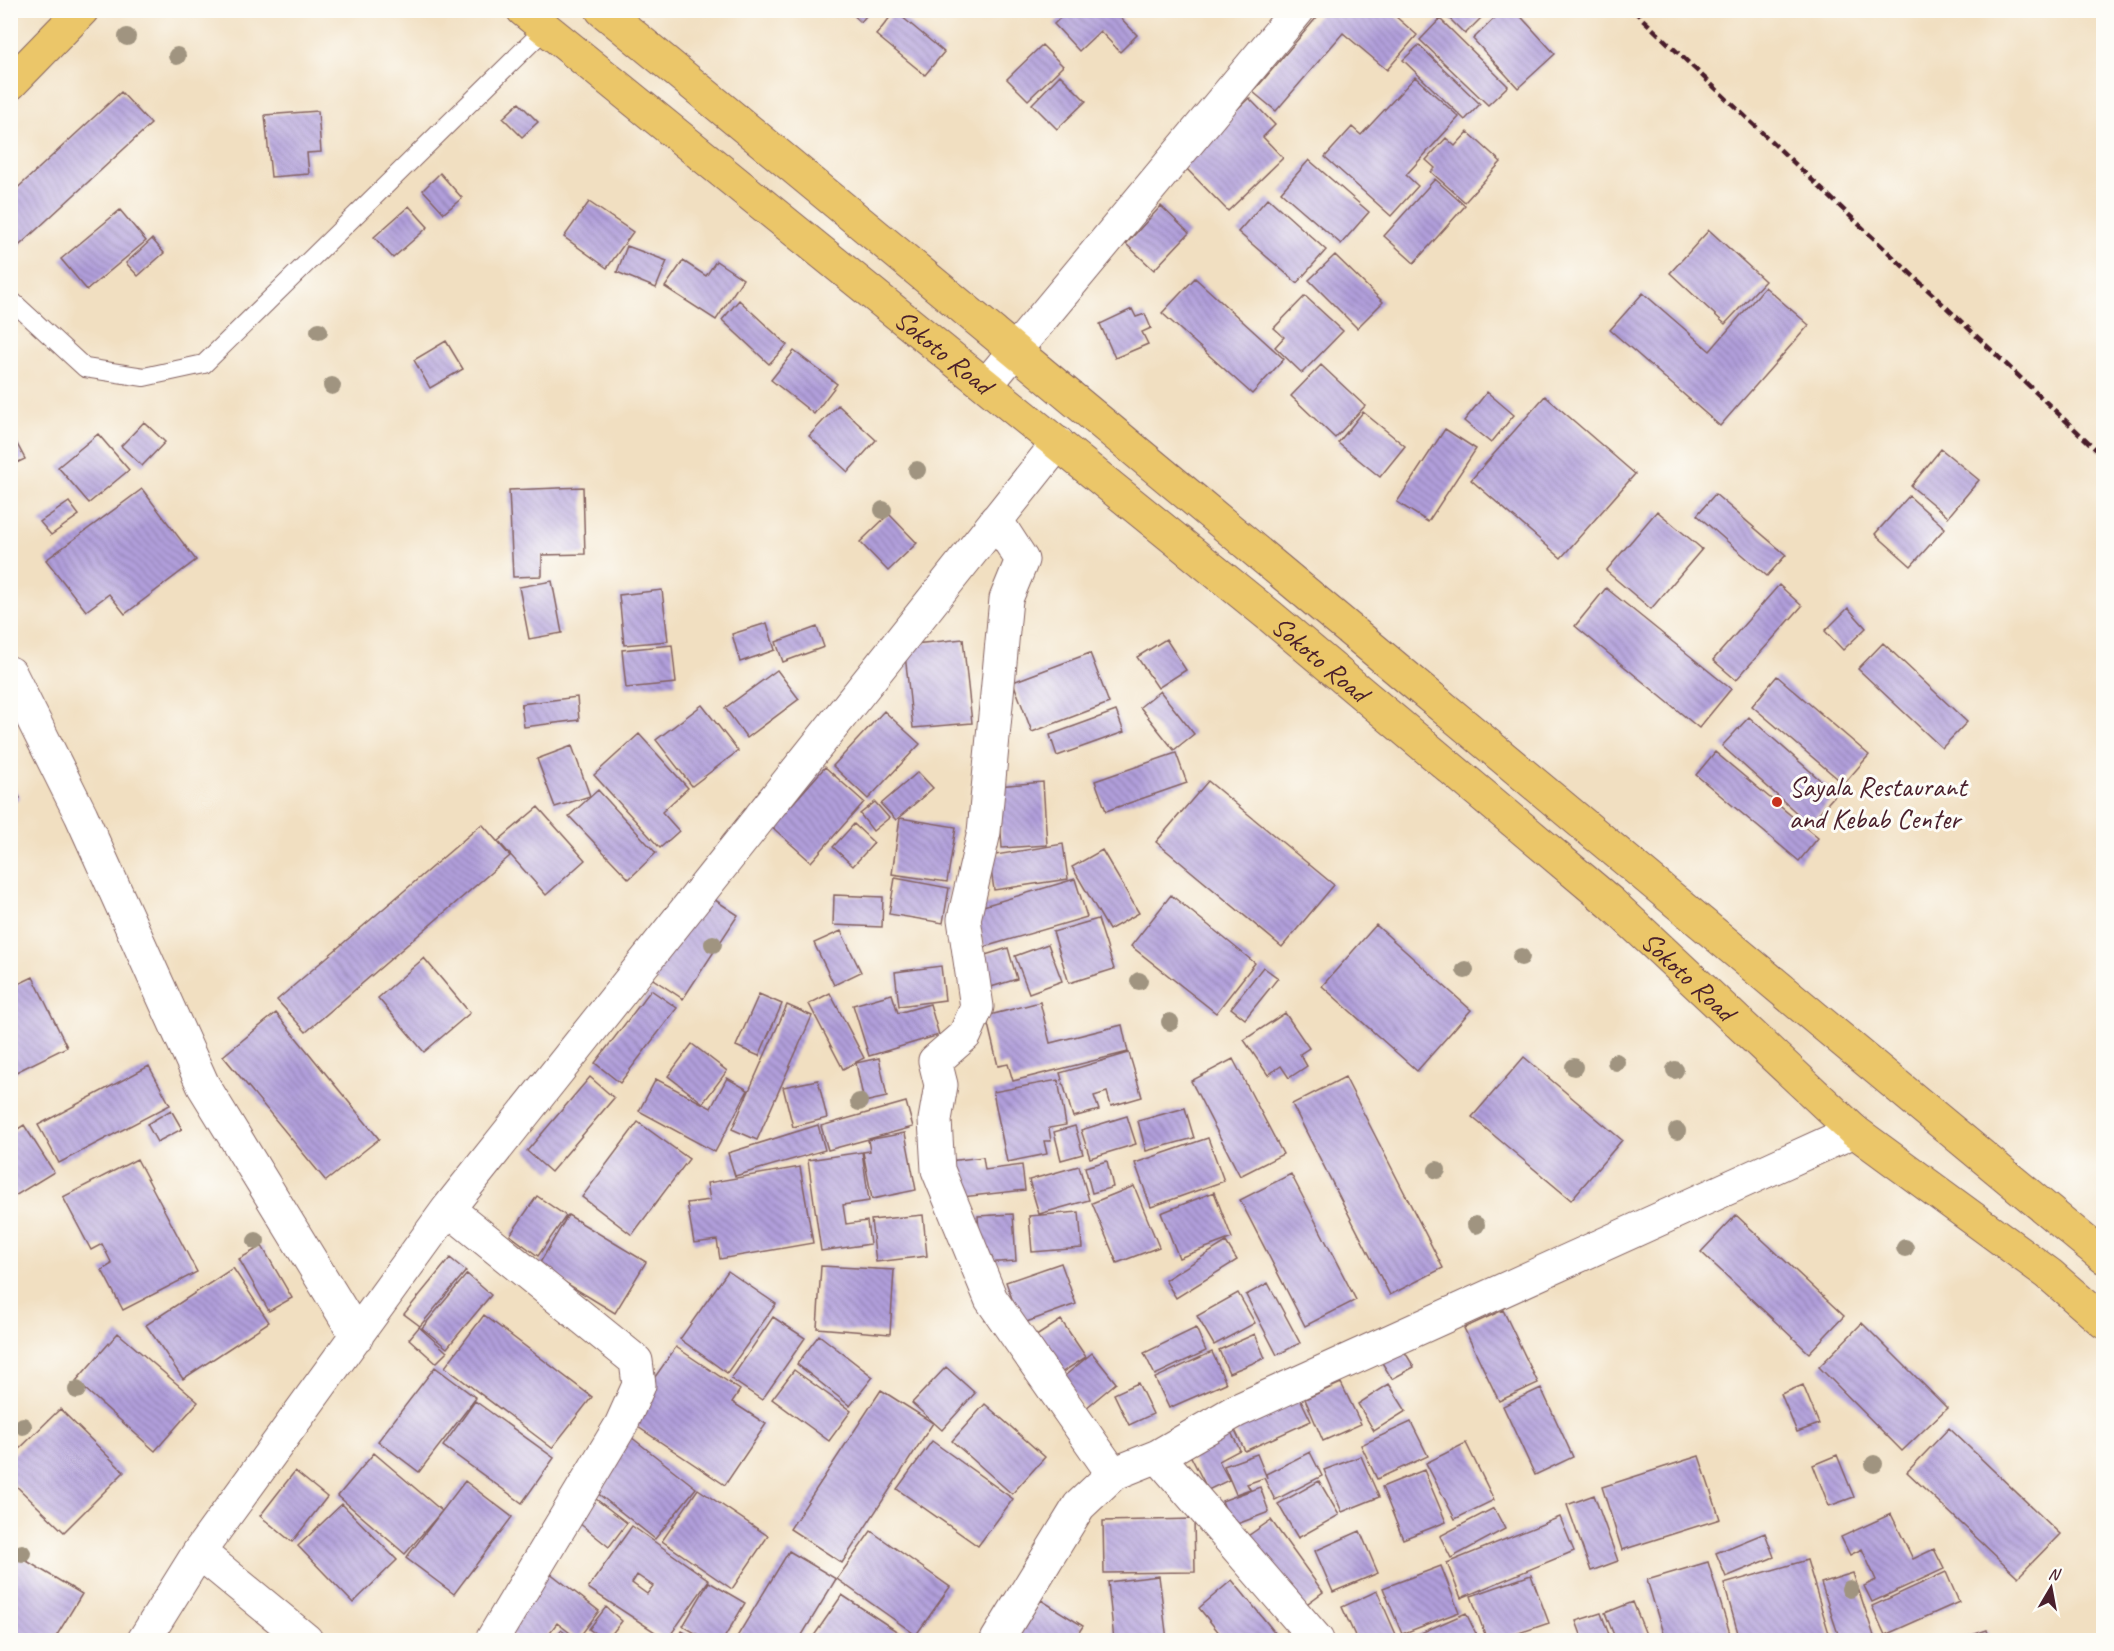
<svg xmlns="http://www.w3.org/2000/svg" width="2114" height="1651" viewBox="0 0 2114 1651" font-family="Caveat,sans-serif">
	<defs>
		<pattern id="building-back-hatch" width="6" height="6" patternUnits="userSpaceOnUse" patternTransform="scale(1.5)"><rect width="6" height="6" fill="#b19fdb"/><path d="M-1 5l2 2M0 0l6 6M5-1l2 2" fill="none" stroke="#9281b2"/></pattern>
	</defs>
	<rect width="100%" height="100%" fill="#fdfcf7"/>
	<filter id="ink" filterUnits="userSpaceOnUse"><feTurbulence type="fractalNoise" baseFrequency=".0167" numOctaves="2"/><feDisplacementMap in="SourceGraphic" scale="12" xChannelSelector="R" yChannelSelector="G"/><feConvolveMatrix kernelMatrix="1 2 1 2 8 2 1 2 1" color-interpolation-filters="sRGB"/></filter>
	<filter id="wash" filterUnits="userSpaceOnUse"><feTurbulence type="fractalNoise" baseFrequency=".008" numOctaves="4" result="noise"/><feDisplacementMap in="SourceGraphic" scale="24" xChannelSelector="R" yChannelSelector="G"/><feGaussianBlur stdDeviation="1.35" result="paint"/><feColorMatrix in="noise" values="0 0 0 0 0 0 0 0 0 0 0 0 0 0 0 0 0 1.4 0 .05"/><feComposite in="paint" operator="in"/></filter>
	<g filter="url(#wash)">
		<rect width="100%" height="100%" fill="#f1dfc1"/>
		<g id="blocks">
			<!-- building -->
			<path fill="url(#building-back-hatch)" fill-rule="evenodd" d="M848,10H871L861,22Z
				M1068,10H1113L1137,35L1120,52L1100,31L1079,51L1054,24Z
				M1323,10H1388L1417,35L1387,70L1343,33L1276,111L1253,92Z
				M1441,10H1489L1465,34Z
				M1503,10H1515L1555,54L1518,88L1473,39Z
				M895,11L944,52L925,75L876,35Z
				M1440,19L1508,86L1488,105L1420,40Z
				M1042,45L1063,66L1028,100L1007,79Z
				M1419,45L1480,104L1465,120L1403,60Z
				M1060,75L1086,101L1057,129L1032,104Z
				M1415,77L1459,117L1406,175L1418,186L1391,216L1325,157L1352,127L1361,135Z
				M121,92L151,124L10,254V195Z
				M1249,98L1275,125L1263,137L1283,158L1228,211L1181,163Z
				M519,103L538,122L522,137L503,118Z
				M318,111L321,152L307,153L309,174L271,177L265,115Z
				M1468,132L1501,162L1465,202L1431,172L1435,168L1426,160L1446,138L1455,146Z
				M1309,160L1369,212L1341,244L1281,192Z
				M440,173L462,198L444,213L423,190Z
				M1435,179L1465,206L1414,263L1384,236Z
				M1268,198L1326,250L1297,283L1238,232Z
				M589,202L633,232L607,268L564,237Z
				M409,206L428,227L393,258L374,237Z
				M1161,206L1189,233L1154,270L1126,244Z
				M120,210L146,241L87,290L61,259Z
				M1709,230L1765,281L1725,324L1670,273Z
				M152,239L164,253L138,276L126,263Z
				M627,246L667,261L656,288L617,272Z
				M1335,255L1383,302L1357,328L1309,280Z
				M683,261L706,276L716,261L743,279L716,320L665,287Z
				M1195,278L1284,359L1252,394L1162,313Z
				M1765,287L1809,325L1720,426L1610,330L1643,293L1710,351Z
				M1305,296L1343,331L1302,373L1275,347L1284,337L1274,328Z
				M739,300L787,345L769,364L722,320Z
				M1132,309L1136,317L1145,314L1151,328L1142,332L1148,344L1115,358L1100,324Z
				M446,341L463,369L430,388L414,360Z
				M794,351L837,384L814,414L771,380Z
				M1321,365L1365,406L1335,438L1291,396Z
				M1487,392L1514,415L1491,443L1464,421Z
				M1545,396L1635,474L1561,558L1471,480Z
				M838,405L876,440L848,472L809,436Z
				M1363,412L1405,446L1380,477L1338,443Z
				M144,422L165,442L142,466L121,446Z
				M1445,429L1476,449L1428,522L1397,502Z
				M10,431L25,459L10,466Z
				M98,434L129,470L89,503L58,467Z
				M1941,449L1979,480L1948,517L1911,486Z
				M583,487L585,554L542,555V576L513,577L509,490Z
				M142,489L196,560L125,614L109,594L86,611L46,560Z
				M1715,494L1786,555L1767,576L1697,515Z
				M1909,496L1945,528L1911,566L1875,534Z
				M69,502L79,515L51,535L40,522Z
				M1657,511L1702,549L1651,609L1606,571Z
				M889,514L917,543L888,571L860,542Z
				M552,581L562,633L529,639L519,587Z
				M1779,585L1802,606L1736,680L1713,660Z
				M1606,588L1731,689L1699,728L1575,626Z
				M662,590L668,641L624,645L619,595Z
				M1848,608L1866,628L1843,650L1825,631Z
				M767,623L775,650L740,662L732,634Z
				M817,627L824,647L783,662L776,642Z
				M963,639L972,723L913,728L904,645Z
				M1166,639L1186,670L1158,688L1137,657Z
				M1883,643L1967,722L1942,748L1858,669Z
				M672,645L676,683L626,688L622,650Z
				M1090,653L1109,703L1032,732L1013,682Z
				M777,670L799,699L747,738L725,708Z
				M1777,676L1869,755L1844,784L1752,706Z
				M1160,691L1194,734L1174,750L1140,707Z
				M577,697L579,720L524,727L521,704Z
				M702,705L738,751L692,786L656,740Z
				M884,711L920,744L868,799L833,766Z
				M1116,711L1124,732L1057,756L1050,735Z
				M1749,717L1836,794L1809,824L1722,746Z
				M639,734L688,788L662,812L679,831L660,848L594,775Z
				M572,746L590,796L555,807L537,759Z
				M1715,752L1818,838L1799,861L1696,775Z
				M1176,753L1187,783L1106,811L1095,781Z
				M825,767L864,802L811,862L772,827Z
				M918,772L933,788L896,820L881,804Z
				M10,781L20,798L10,804Z
				M1208,781L1334,885L1282,947L1156,842Z
				M1043,782L1047,845L1002,848L998,786Z
				M598,790L656,853L629,879L569,816Z
				M875,802L889,818L873,831L860,814Z
				M538,807L585,860L546,895L498,841Z
				M900,818L956,827L947,882L892,874Z
				M482,824L510,856L306,1032L277,1000Z
				M854,824L874,843L853,866L833,847Z
				M1063,844L1068,879L994,890L989,856Z
				M1102,850L1139,913L1109,930L1072,867Z
				M895,878L949,888L943,923L889,914Z
				M1075,879L1087,917L984,947L973,909Z
				M706,894L738,915L683,999L650,977Z
				M834,895L883,897L882,927L833,925Z
				M1171,895L1255,963L1216,1013L1131,946Z
				M1098,919L1114,969L1069,983L1053,932Z
				M1376,925L1471,1010L1417,1071L1322,986Z
				M841,931L861,972L834,985L814,943Z
				M1048,944L1062,981L1029,993L1015,956Z
				M1008,948L1017,979L991,987L982,956Z
				M424,958L470,1013L424,1052L378,998Z
				M941,966L945,1000L899,1006L895,972Z
				M1263,967L1278,978L1245,1019L1231,1008Z
				M33,977L67,1047L10,1075V988Z
				M651,990L677,1008L620,1083L595,1063Z
				M830,993L864,1058L843,1069L809,1004Z
				M759,994L782,1004L759,1056L736,1046Z
				M892,994L898,1013L930,1004L939,1035L869,1056L853,1005Z
				M1040,1002L1050,1043L1122,1025L1128,1052L1013,1081L1008,1064L998,1066L986,1016Z
				M787,1005L812,1016L757,1140L732,1129Z
				M276,1013L379,1139L326,1181L223,1056Z
				M1285,1013L1309,1048L1300,1054L1307,1066L1289,1078L1281,1066L1268,1075L1244,1040Z
				M692,1044L727,1071L703,1103L668,1076Z
				M1129,1053L1142,1097L1111,1106L1107,1092L1094,1096L1099,1110L1073,1117L1060,1073Z
				M1524,1057L1622,1140L1571,1200L1472,1117Z
				M879,1058L887,1097L864,1102L856,1063Z
				M1233,1059L1283,1154L1240,1176L1191,1081Z
				M149,1066L170,1105L59,1163L38,1125Z
				M590,1077L614,1098L551,1172L527,1151Z
				M1345,1077L1443,1268L1390,1295L1292,1104Z
				M727,1078L748,1090L715,1152L639,1111L656,1079L711,1108Z
				M818,1080L827,1118L793,1127L783,1087Z
				M1058,1080L1066,1125L1049,1128L1051,1141H1044L1047,1154L1007,1162L993,1092Z
				M906,1102L913,1127L828,1150L821,1126Z
				M1185,1108L1194,1138L1146,1151L1138,1121Z
				M171,1110L182,1129L157,1142L147,1124Z
				M1127,1116L1136,1144L1090,1158L1081,1130Z
				M638,1122L689,1159L632,1235L582,1197Z
				M24,1125L54,1172L10,1199V1134Z
				M818,1125L825,1150L735,1176L728,1153Z
				M1075,1126L1083,1154L1061,1160L1054,1132Z
				M905,1133L916,1190L872,1199L863,1152L870,1151L868,1140Z
				M1208,1138L1224,1181L1151,1207L1135,1163Z
				M862,1152L869,1201L843,1205L846,1224L867,1221L870,1244L821,1251L808,1160Z
				M983,1157L985,1170L1022,1165L1025,1190L953,1198L949,1161Z
				M137,1159L197,1272L123,1310L102,1270L112,1264L102,1244L91,1250L63,1197Z
				M1107,1161L1113,1187L1092,1193L1085,1167Z
				M1079,1166L1089,1200L1039,1214L1029,1180Z
				M800,1167L813,1243L720,1259L717,1240L694,1243L687,1203L710,1200L707,1183Z
				M1291,1174L1356,1300L1305,1326L1240,1200Z
				M1134,1186L1159,1247L1117,1263L1092,1203Z
				M1214,1192L1232,1238L1179,1258L1161,1213Z
				M537,1196L566,1216L538,1256L510,1235Z
				M1079,1212L1082,1248L1032,1252L1029,1216Z
				M1013,1214L1016,1261L981,1263L978,1216Z
				M568,1215L646,1262L615,1313L538,1266Z
				M923,1215L927,1256L876,1262L871,1220Z
				M1736,1215L1844,1316L1809,1353L1701,1252Z
				M1226,1242L1237,1260L1176,1298L1165,1280Z
				M262,1246L292,1298L269,1311L239,1259Z
				M450,1258L466,1271L420,1326L404,1314Z
				M1061,1263L1076,1304L1021,1324L1006,1282Z
				M821,1266L894,1270L890,1334L817,1328Z
				M233,1268L269,1322L183,1379L146,1325Z
				M728,1271L776,1304L727,1373L680,1339Z
				M467,1274L491,1295L447,1348L422,1328Z
				M1268,1283L1300,1343L1277,1355L1246,1295Z
				M1238,1293L1255,1323L1214,1345L1197,1316Z
				M1503,1310L1538,1383L1499,1401L1464,1328Z
				M484,1315L592,1397L552,1448L445,1367Z
				M773,1317L805,1338L762,1400L731,1379Z
				M1061,1320L1086,1357L1055,1377L1030,1340Z
				M1862,1323L1947,1408L1902,1451L1819,1367Z
				M419,1327L447,1352L436,1363L409,1339Z
				M1196,1328L1206,1351L1155,1375L1144,1353Z
				M118,1333L198,1402L155,1451L76,1381Z
				M1255,1334L1265,1358L1229,1373L1219,1350Z
				M819,1335L873,1377L850,1406L797,1364Z
				M676,1347L740,1390L732,1402L766,1424L725,1485L632,1423L643,1394Z
				M1403,1349L1414,1367L1392,1379L1381,1361Z
				M1212,1352L1226,1383L1169,1408L1155,1378Z
				M1092,1353L1116,1383L1086,1408L1061,1379Z
				M435,1367L476,1398L419,1472L378,1441Z
				M946,1367L975,1393L942,1430L912,1403Z
				M794,1370L851,1411L829,1441L772,1399Z
				M1138,1383L1153,1414L1129,1425L1114,1394Z
				M1341,1383L1361,1424L1323,1441L1305,1399Z
				M1389,1384L1406,1411L1374,1431L1358,1404Z
				M1803,1385L1819,1424L1797,1432L1781,1394Z
				M1541,1388L1573,1457L1535,1475L1503,1406Z
				M881,1390L933,1423L842,1563L790,1529Z
				M1299,1396L1311,1421L1245,1451L1233,1426Z
				M475,1401L554,1458L522,1503L443,1446Z
				M985,1404L1045,1457L1012,1494L952,1441Z
				M60,1409L124,1472L64,1532L10,1480V1458Z
				M1411,1422L1428,1456L1377,1479L1361,1445Z
				M1228,1426L1240,1450L1219,1461L1229,1480L1208,1490L1186,1447Z
				M1949,1428L2060,1534L2018,1577L1907,1472Z
				M631,1437L696,1488L655,1539L591,1488Z
				M932,1441L1013,1499L978,1546L897,1489Z
				M1466,1443L1494,1500L1455,1519L1426,1463Z
				M1310,1452L1322,1476L1275,1500L1264,1478L1247,1484L1250,1489L1236,1494L1224,1466L1257,1454L1267,1478L1266,1474Z
				M374,1453L442,1511L405,1554L338,1496Z
				M1837,1455L1854,1497L1829,1506L1813,1465Z
				M1361,1456L1379,1497L1342,1512L1324,1470Z
				M1699,1456L1720,1519L1622,1550L1602,1487Z
				M1424,1470L1446,1522L1403,1539L1382,1487Z
				M295,1471L327,1497L292,1542L260,1516Z
				M465,1481L512,1517L454,1594L406,1558Z
				M1319,1481L1339,1515L1298,1538L1278,1504Z
				M1260,1487L1269,1512L1232,1526L1222,1501Z
				M698,1489L768,1536L732,1589L662,1541Z
				M1594,1495L1618,1561L1591,1571L1567,1505Z
				M592,1496L627,1523L609,1547L574,1519Z
				M342,1504L397,1560L353,1603L298,1546Z
				M1494,1508L1505,1529L1451,1558L1440,1536Z
				M1891,1514L1913,1559L1934,1549L1944,1569L1872,1602L1864,1586L1876,1580L1862,1549L1850,1555L1841,1537Z
				M1560,1517L1574,1551L1461,1598L1447,1563Z
				M1194,1519L1195,1572L1104,1573L1103,1521Z
				M1271,1520L1323,1592L1297,1611L1245,1538Z
				M632,1526L709,1580L667,1640L588,1588ZM637,1575L653,1586L647,1594L632,1583Z
				M871,1531L950,1587L916,1635L837,1579Z
				M1360,1531L1378,1573L1333,1592L1315,1551Z
				M1765,1533L1774,1557L1726,1577L1716,1553Z
				M10,1551L82,1594L54,1640H10Z
				M789,1551L836,1579L799,1640H735Z
				M1807,1560L1831,1640H1740L1724,1584Z
				M1708,1562L1732,1640H1665L1647,1580Z
				M1441,1566L1459,1612L1402,1634L1383,1588Z
				M545,1569L599,1611L578,1639L557,1623L544,1640H519L501,1627Z
				M1946,1572L1959,1602L1885,1635L1872,1606Z
				M1853,1573L1874,1636L1860,1640H1840L1821,1583Z
				M1531,1575L1549,1623L1498,1640H1487L1471,1596Z
				M1159,1576L1167,1640H1114L1108,1582Z
				M1232,1580L1281,1640H1225L1199,1608Z
				M709,1582L745,1603L723,1640H707L683,1626Z
				M1377,1591L1398,1639L1357,1640L1342,1607Z
				M842,1595L910,1640H811Z
				M1041,1600L1083,1626L1074,1640H1016Z
				M1633,1602L1647,1637L1637,1640H1616L1605,1613Z
				M606,1607L622,1621L607,1640H604L589,1629Z
				M1466,1613L1479,1640H1405Z
				M1601,1613L1611,1640H1583L1576,1621Z
				M561,1630L574,1640H553Z
				M1987,1630L1990,1640H1957Z
				M682,1631L697,1640H677Z"/>
		</g>
	</g>
	<g filter="url(#ink)">
		<use href="#blocks" fill-opacity="0" stroke="#846260" stroke-width="1.5"/>
		<g fill="none" stroke-linecap="round" stroke-linejoin="round">
			<!-- service casing -->
			<g stroke="#846260" stroke-width="20">
				<path id="service" d="M10,299L85,368L144,377L204,364L545,29"/>
			</g>
			<!-- minor casing -->
			<g stroke="#846260" stroke-width="35">
				<path id="minor" d="M987,384L1298,10
					M996,520L1022,560L1006,599L984,832L964,919L977,1007L965,1035L935,1061L941,1085L935,1120L938,1170L991,1299L1113,1474
					M10,673L81,815L203,1085L357,1336
					M448,1209L636,1361L639,1385L621,1425L492,1640
					M1158,1456L1317,1640
					M199,1552L306,1640
					M144,1640L199,1552L448,1209L1058,443
					M997,1640L1079,1506L1113,1474L1158,1456L1236,1411L1854,1131"/>
			</g>
			<!-- primary casing -->
			<g stroke="#846260" stroke-width="35">
				<g id="primary">
					<path id="s1" d="M523,10L1270,616L1611,903L1854,1131L2049,1274L2104,1322"/>
					<path d="M602,10C1106,422 1602,843 2104,1257"/>
				</g>
			</g>
			<!-- trunk casing -->
			<g stroke="#846260" stroke-width="35">
				<path id="trunk" d="M10,84L82,10"/>
			</g>
			<!-- service -->
			<use href="#service" stroke="#fff" stroke-width="18"/>
			<!-- minor -->
			<use href="#minor" stroke="#fff" stroke-width="33"/>
			<!-- primary -->
			<use href="#primary" stroke="#ebc669" stroke-width="33"/>
			<!-- trunk -->
			<use href="#trunk" stroke="#ebc669" stroke-width="33"/>
			<!-- rail -->
			<path stroke="#4a1f2b" stroke-width="4.5" stroke-dasharray="9 4.5" stroke-linecap="butt" d="M1633,10L2104,457"/>
		</g>
		<!-- trees -->
		<g fill="#a09480">
			<circle cx="127" cy="37" r="9"/>
			<circle cx="177" cy="56" r="9"/>
			<circle cx="319" cy="331" r="9"/>
			<circle cx="332" cy="386" r="9"/>
			<circle cx="917" cy="470" r="9"/>
			<circle cx="883" cy="510" r="9"/>
			<circle cx="713" cy="944" r="9"/>
			<circle cx="1521" cy="957" r="9"/>
			<circle cx="1465" cy="970" r="9"/>
			<circle cx="1139" cy="981" r="9"/>
			<circle cx="1170" cy="1022" r="9"/>
			<circle cx="1616" cy="1062" r="9"/>
			<circle cx="1574" cy="1067" r="9"/>
			<circle cx="1675" cy="1070" r="9"/>
			<circle cx="859" cy="1102" r="9"/>
			<circle cx="1677" cy="1131" r="9"/>
			<circle cx="1437" cy="1170" r="9"/>
			<circle cx="1476" cy="1225" r="9"/>
			<circle cx="256" cy="1241" r="9"/>
			<circle cx="1905" cy="1248" r="9"/>
			<circle cx="77" cy="1390" r="9"/>
			<circle cx="23" cy="1426" r="9"/>
			<circle cx="1874" cy="1464" r="9"/>
			<circle cx="22" cy="1553" r="9"/>
			<circle cx="1850" cy="1589" r="9"/>
		</g>
	</g>
	<!-- markers -->
	<circle fill="#c8321e" stroke="#fdfcf7" stroke-width="2" cx="1777" cy="802" r="6"/>
	<g text-anchor="middle" dominant-baseline="central" stroke-width="6" stroke-linejoin="round" paint-order="stroke">
		<!-- street labels -->
		<g font-size="28" fill="#4a1f2b" stroke="#fdfcf7">
			<text stroke="none"><textPath href="#s1" startOffset="542">Sokoto Road</textPath></text>
			<text stroke="none"><textPath href="#s1" startOffset="1028">Sokoto Road</textPath></text>
			<text stroke="none"><textPath href="#s1" startOffset="1514">Sokoto Road</textPath></text>
		</g>
		<!-- poi labels -->
		<g font-size="28" fill="#4a1f2b" stroke="#fdfcf7" text-anchor="start">
			<text x="1789" y="786">Sayala Restaurant<tspan x="1789" dy="32">and Kebab Center</tspan></text>
		</g>
	</g>
	<!-- margin -->
	<rect width="2114" height="1651" fill="none" stroke="#fdfcf7" stroke-width="36"/>
	<!-- north arrow -->
	<g transform="translate(2051 1588) rotate(10)" stroke="#fdfcf7" stroke-width="4.5" paint-order="stroke">
	<path d="M0-4.5L10 22L0 15L-10 22Z" fill="#4a1f2b"/>
	<text y="-9" font-size="16" font-weight="bold" text-anchor="middle" fill="#4a1f2b">N</text>
	</g>
</svg>
